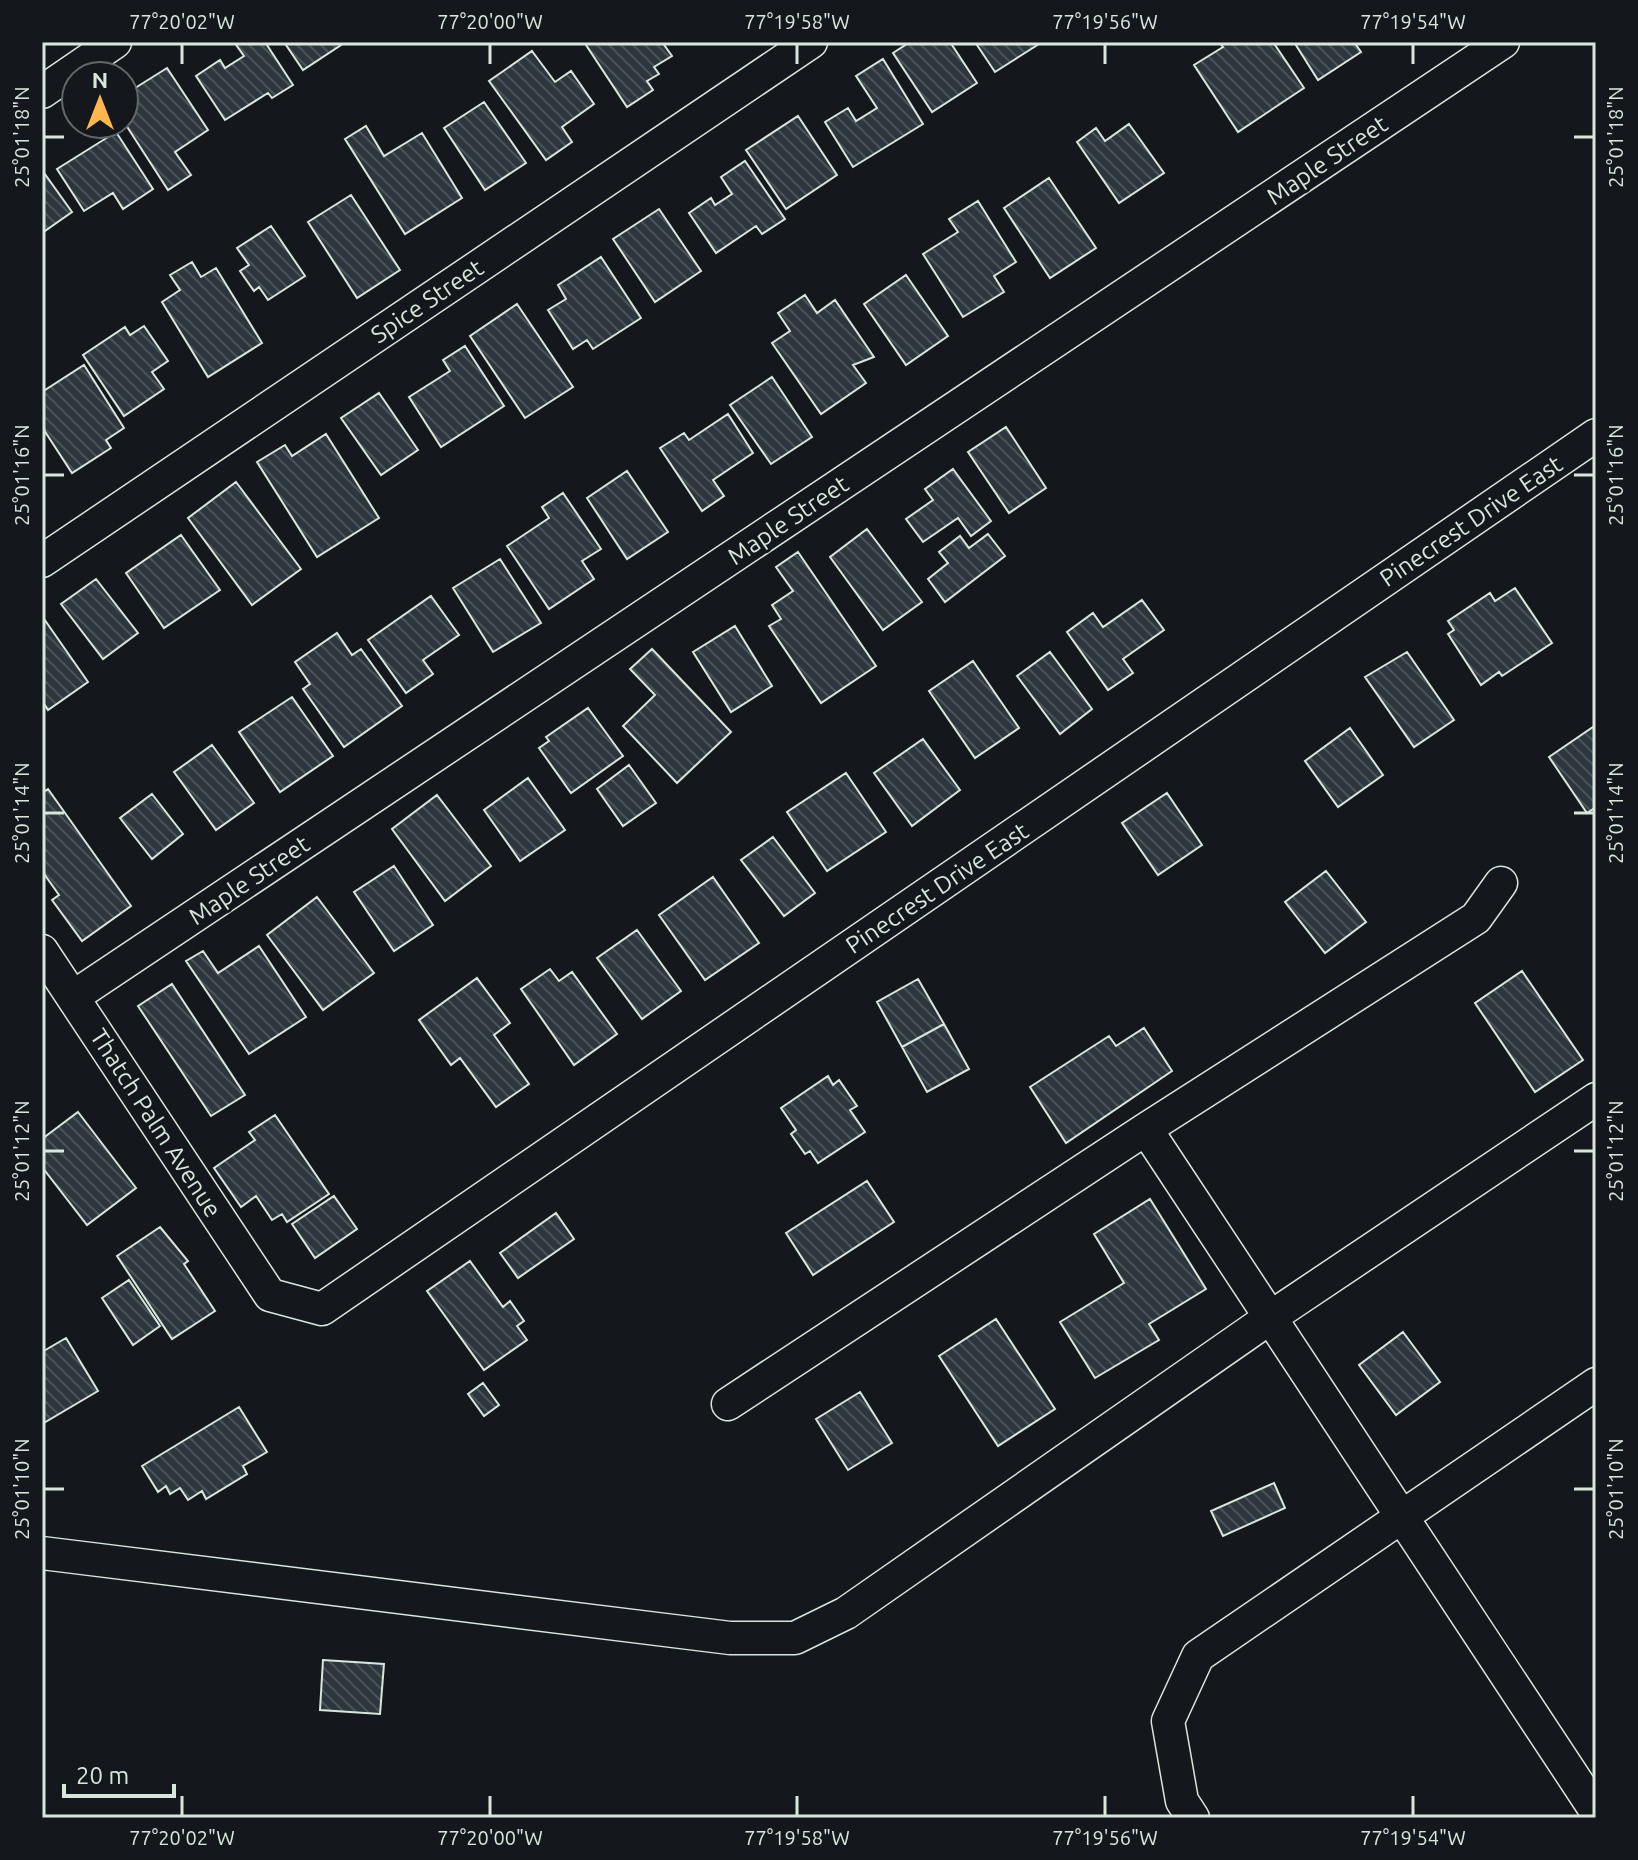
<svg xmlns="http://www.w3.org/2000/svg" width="1638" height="1860" viewBox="0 0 1638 1860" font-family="Ubuntu,sans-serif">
	<defs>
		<pattern id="building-back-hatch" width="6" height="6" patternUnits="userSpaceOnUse" patternTransform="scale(2)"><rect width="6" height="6" fill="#2c363c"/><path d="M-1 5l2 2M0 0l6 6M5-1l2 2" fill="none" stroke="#4a5358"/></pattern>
	</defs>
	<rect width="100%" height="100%" fill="#14181c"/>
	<!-- building -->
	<path fill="url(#building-back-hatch)" stroke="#d8e6dc" stroke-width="2" d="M234,42H265L293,85L272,98L268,93L225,120L196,76L220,60L225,68L244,56Z
		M284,42H343L344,43L303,70Z
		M584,42H662L672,56L654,67L659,74L647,81L653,90L627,107Z
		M910,42H950L977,83L932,112L893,53Z
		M975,42H1042L995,72Z
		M1219,42H1273L1304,88L1238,132L1194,65L1223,47Z
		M1294,42H1354L1361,52L1318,80Z
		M532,51L555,82L571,71L594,104L562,127L572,142L546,160L489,81Z
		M883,59L923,124L853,167L825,122L848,108L856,121L877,108L856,76Z
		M167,68L208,130L175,152L191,175L168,190L124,122V95Z
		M484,102L526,163L485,190L444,128Z
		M798,116L837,175L786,209L746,150Z
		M1129,124L1164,173L1119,203L1077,142L1096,128L1105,141Z
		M366,126L384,156L422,133L462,198L405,234L345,139Z
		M116,132L153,189L123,209L113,193L84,211L57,169Z
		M745,161L785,219L762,234L756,226L716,253L689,213L711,198L715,205L732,194L721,177Z
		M42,170L72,212L42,233Z
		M1049,178L1096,248L1050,278L1004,208Z
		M351,195L400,270L357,298L308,222Z
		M978,201L1016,262L994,276L1004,292L963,317L923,254L958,232L949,219Z
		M659,209L701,271L655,302L613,239Z
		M271,226L305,276L268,300L259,287L254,291L240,271L249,265L237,248Z
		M601,257L641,318L593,349L587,340L573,349L548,310L566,299L558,285Z
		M192,262L201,277L216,268L262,343L208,377L162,302L180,290L170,275Z
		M906,275L948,336L906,365L864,304Z
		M805,295L817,313L835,300L874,357L853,365L866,383L821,414L772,343L790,331L778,313Z
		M517,304L573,387L525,418L470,336Z
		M144,326L168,361L152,372L164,389L124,416L83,355L125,327L130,335Z
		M465,346L504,406L441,447L409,397L450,371L443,360Z
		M84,365L124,428L106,440L111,448L72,473L42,427V392Z
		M772,377L812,437L771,464L730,405Z
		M379,393L418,450L381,475L341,418Z
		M728,414L753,453L713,480L724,496L702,511L660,448L684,433L689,440Z
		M1006,427L1046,488L1009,513L968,452Z
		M326,434L379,518L317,557L257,462L285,445L292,456Z
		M953,469L991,521L971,536L958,518L923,542L906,519L933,500L925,489Z
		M627,471L668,532L627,559L587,498Z
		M236,482L301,569L252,605L188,518Z
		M563,493L601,549L582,561L594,579L549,609L507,546L549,518L542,507Z
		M867,529L922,602L883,630L830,557Z
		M988,534L1005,556L945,602L928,579L948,563L939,552L960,536L969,548Z
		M181,535L220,590L164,628L126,573Z
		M798,552L876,666L821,703L769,626L781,619L772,605L793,591L776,567Z
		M500,559L541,623L493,652L453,588Z
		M96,579L138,633L103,659L61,604Z
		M1515,588L1552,643L1502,676L1499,672L1481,685L1448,634L1454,630L1448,621L1490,593L1495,601Z
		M431,596L459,635L423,660L433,674L406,693L368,640Z
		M1142,600L1164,630L1123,659L1133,673L1108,690L1067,632L1093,613L1103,627Z
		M42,616L88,682L48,710L42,701Z
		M735,626L772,686L731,712L693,652Z
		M337,633L352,655L361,649L402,706L344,747L303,689L310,684L295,662Z
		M652,649L731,732L677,783L623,726L655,695L630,669Z
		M1050,652L1092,709L1060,734L1017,676Z
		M1407,652L1454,720L1414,747L1365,677Z
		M973,661L1019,728L975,758L929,691Z
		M292,697L333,756L280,792L239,732Z
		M588,708L623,756L571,793L539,748L549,741L546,737Z
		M1596,725V807L1587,813L1549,757Z
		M1350,728L1383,775L1338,807L1305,761Z
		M923,739L960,790L912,826L874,773Z
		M212,745L254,803L216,830L174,772Z
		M629,765L656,803L623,826L597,789Z
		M846,773L886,832L827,871L787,812Z
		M528,778L565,830L520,861L484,810Z
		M48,789L131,906L82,941L52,900L59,895L42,871V793Z
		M1167,793L1202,845L1158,875L1122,823Z
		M152,794L183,834L152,859L120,818Z
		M437,795L491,866L445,901L392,829Z
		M773,837L815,893L784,916L741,860Z
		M394,866L433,925L394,951L354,892Z
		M1326,871L1366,922L1325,953L1285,902Z
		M713,877L759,943L705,980L659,915Z
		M317,897L374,973L323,1010L267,935Z
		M637,930L681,991L642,1019L597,958Z
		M259,946L306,1017L249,1054L186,961L203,951L218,973Z
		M550,969L559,981L572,972L617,1034L574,1065L521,989Z
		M1522,971L1583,1060L1535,1092L1475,1003Z
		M477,978L510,1023L494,1035L529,1084L496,1107L460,1058L451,1065L419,1020Z
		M918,979L944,1024L902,1047L877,1002Z
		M172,984L245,1095L211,1116L138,1006Z
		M944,1024L969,1069L927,1092L902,1047Z
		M1144,1028L1172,1071L1066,1143L1030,1087L1109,1036L1116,1046Z
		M828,1076L833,1085L839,1080L857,1106L850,1110L865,1132L818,1163L810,1151L805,1154L791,1134L796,1130L781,1108Z
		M78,1112L136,1188L87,1225L42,1167V1139Z
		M275,1115L329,1194L287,1222L282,1214L272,1220L256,1196L241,1207L214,1168L255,1140L249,1132Z
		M867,1181L894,1222L813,1275L786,1233Z
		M334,1196L357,1229L315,1258L292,1224Z
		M1150,1199L1206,1289L1149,1324L1159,1340L1095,1378L1060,1322L1124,1283L1094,1234Z
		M556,1213L574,1239L518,1278L500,1253Z
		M160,1227L188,1261L184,1264L215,1311L172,1339L117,1256Z
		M470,1261L503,1307L510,1301L524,1321L517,1326L527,1340L484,1370L427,1291Z
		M129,1280L160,1326L133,1345L102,1298Z
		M996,1319L1055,1409L998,1446L939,1356Z
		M1403,1332L1440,1382L1396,1415L1359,1365Z
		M66,1338L98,1391L42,1424V1352Z
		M483,1383L499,1405L484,1416L468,1394Z
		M860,1392L892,1443L848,1470L816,1419Z
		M239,1407L267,1452L243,1466L247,1474L206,1499L202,1491L188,1500L180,1488L170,1494L166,1486L158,1492L142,1466Z
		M1274,1483L1285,1508L1223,1536L1211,1511Z
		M323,1660L384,1664L380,1714L320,1710Z"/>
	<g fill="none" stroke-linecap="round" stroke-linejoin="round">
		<!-- minor casing -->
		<g stroke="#d8e6dc" stroke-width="35">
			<path id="minor" d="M42,92L115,42
				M42,561L811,42
				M42,951L270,1295L322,1309L1596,435
				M73,997L1503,42
				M1146,1129L1596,1811
				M728,1404L1146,1129L1476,918L1501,883
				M42,1553L730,1638H795L846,1613L1271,1317L1596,1099
				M1193,1818L1182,1801L1168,1721L1198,1656L1596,1384"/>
		</g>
		<!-- minor -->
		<use href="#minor" stroke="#14181c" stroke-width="32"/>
	</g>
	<!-- ticks -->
	<path fill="none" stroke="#d8e6dc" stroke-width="3" d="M182,44V64M490,44V64M797,44V64M1105,44V64M1413,44V64M44,137H64M1574,137H1594M44,475H64M1574,475H1594M44,813H64M1574,813H1594M44,1151H64M1574,1151H1594M44,1489H64M1574,1489H1594M182,1796V1816M490,1796V1816M797,1796V1816M1105,1796V1816M1413,1796V1816"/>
	<g text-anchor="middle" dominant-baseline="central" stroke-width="6" stroke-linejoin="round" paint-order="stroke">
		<!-- street labels -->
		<g font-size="24" fill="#d8e6dc" stroke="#14181c">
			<text transform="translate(1327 160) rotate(-34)">Maple Street</text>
			<text transform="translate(427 301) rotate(-34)">Spice Street</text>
			<text transform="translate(788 520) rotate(-34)">Maple Street</text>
			<text transform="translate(1471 521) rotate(-34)">Pinecrest Drive East</text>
			<text transform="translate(249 880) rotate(-34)">Maple Street</text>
			<text transform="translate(937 888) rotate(-34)">Pinecrest Drive East</text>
			<text transform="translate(156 1123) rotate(57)">Thatch Palm Avenue</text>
		</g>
	</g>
	<!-- border -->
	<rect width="1638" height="1860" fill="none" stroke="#14181c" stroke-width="88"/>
	<!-- north arrow -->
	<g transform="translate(100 100)"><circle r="38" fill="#14181c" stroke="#626a69" stroke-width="2"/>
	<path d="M0-6L14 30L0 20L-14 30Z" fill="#ffb74d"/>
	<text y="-12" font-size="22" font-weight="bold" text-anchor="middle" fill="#d8e6dc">N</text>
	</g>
	<!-- scale -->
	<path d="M64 1784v12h110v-12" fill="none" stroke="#d8e6dc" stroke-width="4"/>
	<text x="76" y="1784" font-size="24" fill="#d8e6dc" stroke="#14181c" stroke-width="6" paint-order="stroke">20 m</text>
	<rect x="44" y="44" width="1550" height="1772" fill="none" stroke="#d8e6dc" stroke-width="3"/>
	<g font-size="20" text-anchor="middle" fill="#d8e6dc">
		<text x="182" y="29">77°20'02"W</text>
		<text x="490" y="29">77°20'00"W</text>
		<text x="797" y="29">77°19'58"W</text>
		<text x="1105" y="29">77°19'56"W</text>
		<text x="1413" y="29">77°19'54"W</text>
		<text transform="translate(22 137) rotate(-90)" y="7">25°01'18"N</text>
		<text transform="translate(1616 137) rotate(-90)" y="7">25°01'18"N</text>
		<text transform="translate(22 475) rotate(-90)" y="7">25°01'16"N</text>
		<text transform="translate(1616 475) rotate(-90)" y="7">25°01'16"N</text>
		<text transform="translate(22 813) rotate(-90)" y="7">25°01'14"N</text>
		<text transform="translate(1616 813) rotate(-90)" y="7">25°01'14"N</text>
		<text transform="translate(22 1151) rotate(-90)" y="7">25°01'12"N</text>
		<text transform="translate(1616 1151) rotate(-90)" y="7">25°01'12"N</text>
		<text transform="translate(22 1489) rotate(-90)" y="7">25°01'10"N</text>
		<text transform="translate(1616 1489) rotate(-90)" y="7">25°01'10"N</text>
		<text x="182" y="1845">77°20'02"W</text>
		<text x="490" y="1845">77°20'00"W</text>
		<text x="797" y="1845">77°19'58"W</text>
		<text x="1105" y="1845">77°19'56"W</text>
		<text x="1413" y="1845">77°19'54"W</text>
	</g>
</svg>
